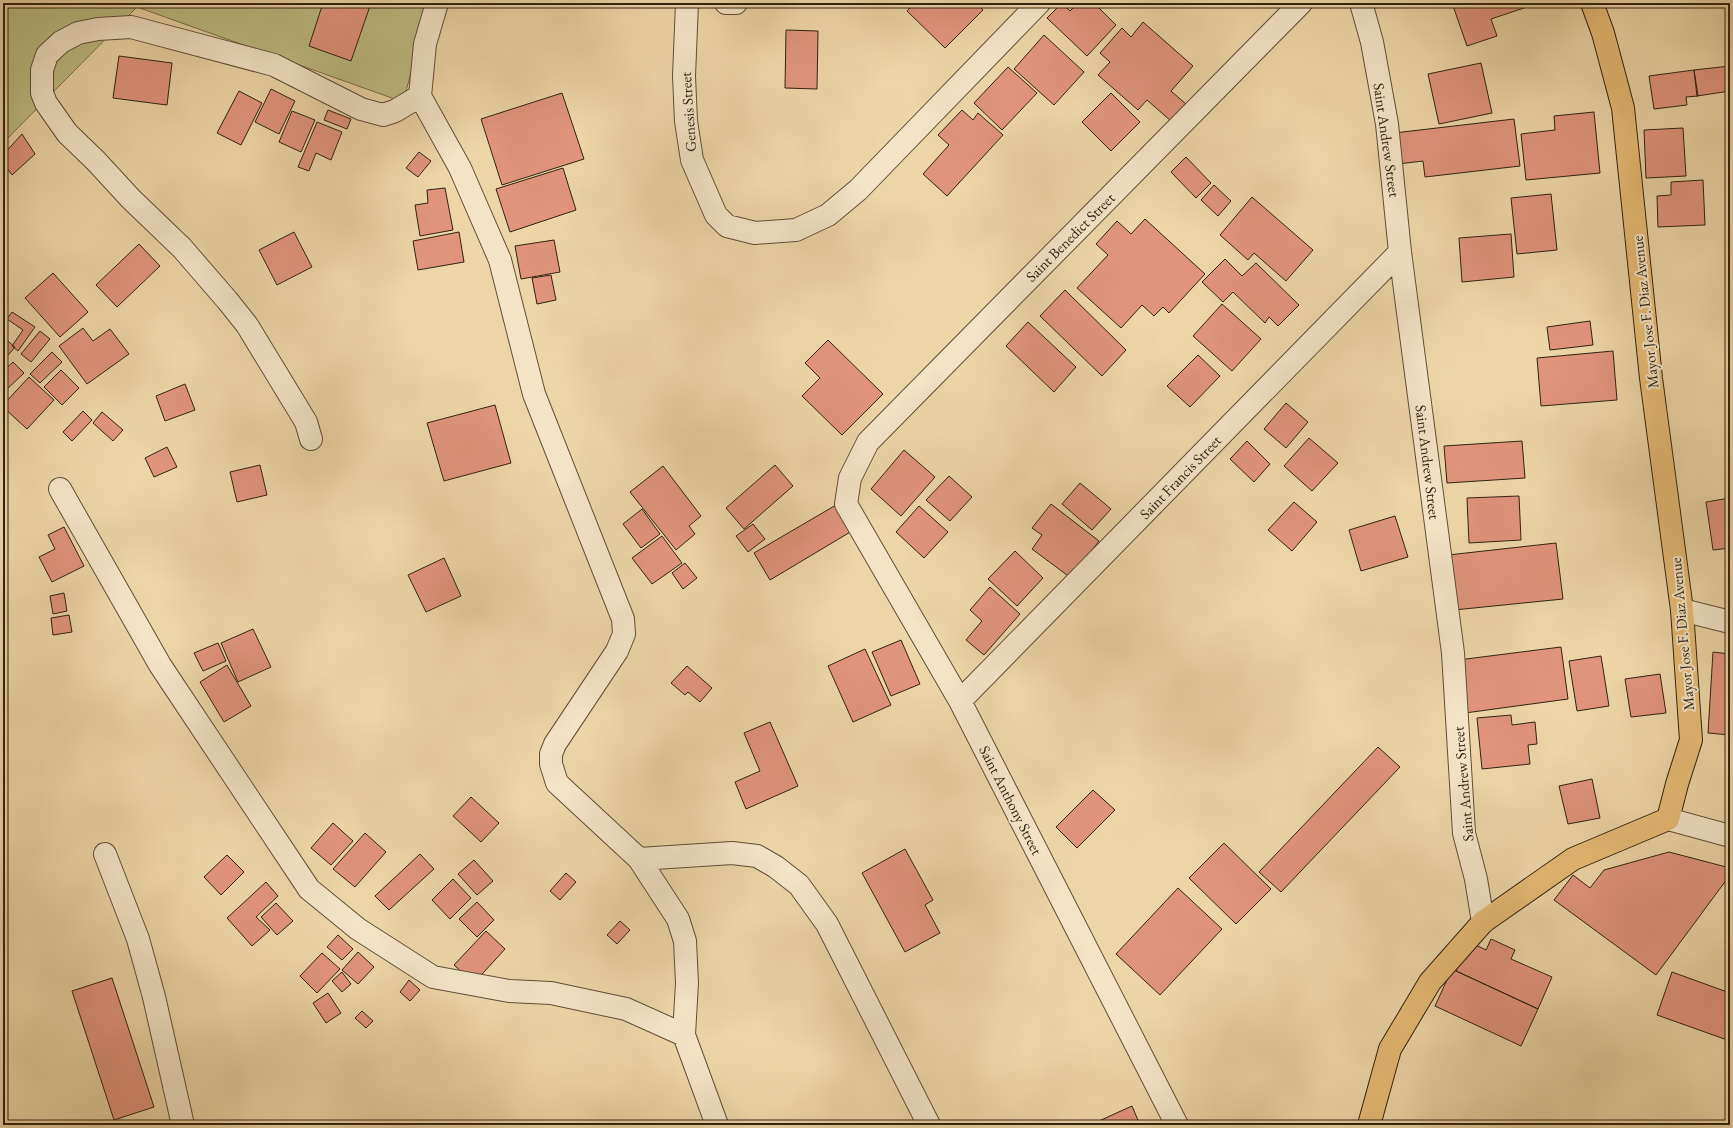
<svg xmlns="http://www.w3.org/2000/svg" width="1733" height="1128" viewBox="0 0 1733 1128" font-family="'EB Garamond',serif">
	<rect width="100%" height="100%" fill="#edd5a7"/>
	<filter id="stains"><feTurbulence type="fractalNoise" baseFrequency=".005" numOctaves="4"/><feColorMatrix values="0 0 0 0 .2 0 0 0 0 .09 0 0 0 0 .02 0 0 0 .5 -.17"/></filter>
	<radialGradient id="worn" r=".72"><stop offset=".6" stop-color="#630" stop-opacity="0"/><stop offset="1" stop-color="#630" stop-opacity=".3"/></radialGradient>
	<!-- green -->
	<path fill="#bebc83" stroke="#776f4a" d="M3,3H430L403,102L137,7L3,143Z"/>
	<!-- building -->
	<path fill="#e0947c" stroke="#302211" d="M323,3H362L370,6L351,61L309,46Z
		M914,3H976L983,10L945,48L907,11Z
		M1062,3L1070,11L1078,3H1094L1116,25L1087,56L1047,18Z
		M1452,3H1536V4L1491,19L1497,36L1467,46Z
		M1143,22L1193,66L1171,91L1186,104L1171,121L1147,100L1138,110L1098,75L1110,62L1100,53L1122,28L1131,37Z
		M786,30L818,31L817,89L785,88Z
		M1044,35L1084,72L1054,105L1014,69Z
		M119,56L172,63L167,105L113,98Z
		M1481,63L1492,113L1439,124L1428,74Z
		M1730,66V78H1728L1730,91L1697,96L1694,70Z
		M1008,67L1037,93L1002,130L974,103Z
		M1694,70L1698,96L1686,97L1687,105L1654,109L1649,76Z
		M271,89L295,101L279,134L255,122Z
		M239,91L262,103L241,145L217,133Z
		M562,93L584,159L502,185L481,119Z
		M1111,93L1140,122L1111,151L1082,122Z
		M328,110L351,119L347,129L324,120Z
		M962,110L973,120L978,113L1003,135L947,196L923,174L949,145L938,135Z
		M292,111L315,120L301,152L279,142Z
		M1594,112L1600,173L1526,180L1521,134L1555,130L1554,116Z
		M1514,119L1520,166L1425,177L1423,161L1398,164L1394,133Z
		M317,122L342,132L331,160L316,153L309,171L298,167Z
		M1683,128L1686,176L1646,178L1644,130Z
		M22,134L35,154L12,175L3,163V155Z
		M419,152L431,161L418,177L406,168Z
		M1186,157L1211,183L1196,198L1171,172Z
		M563,168L576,210L510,232L496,189Z
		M1703,180L1705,225L1658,227L1657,196L1671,195V182Z
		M1214,185L1231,201L1218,216L1201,200Z
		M445,188L453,230L420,236L415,205L428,203L427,190Z
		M1551,194L1557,250L1517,254L1511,198Z
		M1252,197L1313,250L1286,281L1254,253L1248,260L1220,235Z
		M1145,219L1205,274L1169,313L1163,307L1154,316L1142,305L1121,328L1077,288L1108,255L1096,244L1117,221L1131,234Z
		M294,232L312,267L277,285L259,250Z
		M459,232L464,262L418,270L413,241Z
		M1511,234L1514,277L1462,282L1459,238Z
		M554,240L560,272L521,279L515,246Z
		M139,244L160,266L117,307L96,285Z
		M1225,259L1242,276L1256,263L1299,305L1278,326L1269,317L1265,323L1233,292L1223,302L1202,282Z
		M53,273L88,312L60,337L25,298Z
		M551,275L556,300L537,304L532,278Z
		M1065,290L1126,350L1102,376L1040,316Z
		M1222,304L1261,339L1232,371L1193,336Z
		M12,312L35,327L18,351L12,346L23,330L7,319Z
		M1590,321L1593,345L1550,350L1547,327Z
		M1028,322L1076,367L1054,392L1006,346Z
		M83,328L93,341L110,329L129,354L87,384L59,346Z
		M40,331L50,339L31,362L21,354Z
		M3,337L15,347L3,361Z
		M828,340L883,394L842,435L802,396L820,378L805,363Z
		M1613,351L1617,400L1541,406L1537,358Z
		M52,352L62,362L40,383L30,374Z
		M1198,355L1220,376L1190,407L1167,386Z
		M13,362L24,373L5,391L3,389V371Z
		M61,370L79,388L62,405L44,387Z
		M29,377L54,400L27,429L3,407V405Z
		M185,384L195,410L165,421L156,396Z
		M3,392L8,396L3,401Z
		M1286,403L1308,422L1286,448L1264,429Z
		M495,405L511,463L444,481L427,423Z
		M83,411L92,420L72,441L63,432Z
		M102,412L123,430L113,441L93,423Z
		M1309,438L1338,463L1312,491L1284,466Z
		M1247,441L1270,464L1254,482L1230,459Z
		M1522,441L1525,478L1447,483L1444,446Z
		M167,447L177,467L154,477L145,458Z
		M904,450L935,477L901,516L871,489Z
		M260,465L267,495L237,502L230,472Z
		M775,465L793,486L744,529L726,508Z
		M663,466L701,516L689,526L695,534L676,550L630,492Z
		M949,476L972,497L950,521L926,500Z
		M1080,483L1111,509L1092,530L1062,504Z
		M1519,496L1521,540L1469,543L1467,498Z
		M1730,498V548L1713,550L1706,502Z
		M1294,502L1317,522L1292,551L1268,530Z
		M1051,504L1099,541L1071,578L1032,549L1042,535L1032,528Z
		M836,505L852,531L770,580L754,553Z
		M919,506L948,532L924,558L896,532Z
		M642,509L660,534L641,548L623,524Z
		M1395,516L1408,557L1361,571L1349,530Z
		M753,524L765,539L748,552L736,536Z
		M64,527L84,566L52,582L39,557L55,549L48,535Z
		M662,536L682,563L652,584L632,558Z
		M1556,543L1563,599L1454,610L1448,555Z
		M1015,551L1043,578L1017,606L988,579Z
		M444,558L461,596L426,612L408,575Z
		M685,563L697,578L683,589L672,573Z
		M990,587L1020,614L984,655L966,640L982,621L970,610Z
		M64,593L67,611L53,614L50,596Z
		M69,615L72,632L53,635L51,618Z
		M253,629L271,667L238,682L221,643Z
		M901,640L920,684L891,696L872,652Z
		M218,643L226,661L203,671L194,653Z
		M1561,647L1568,699L1465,713L1458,660Z
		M865,649L891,705L853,722L828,666Z
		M1713,652L1730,654V735L1708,733Z
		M1601,656L1609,706L1577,711L1569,661Z
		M227,665L251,706L224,722L200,682Z
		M687,666L712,688L700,702L688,692L685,695L671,683Z
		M1660,674L1666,713L1631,717L1625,679Z
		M1511,715L1512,725L1535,722L1537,744L1528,745L1530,764L1482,769L1477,718Z
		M770,722L798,786L746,809L735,782L760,771L744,733Z
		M1378,747L1400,767L1281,892L1259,872Z
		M1592,779L1600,818L1568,824L1559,786Z
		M1093,790L1115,810L1077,848L1056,827Z
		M471,797L499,823L481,842L453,816Z
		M333,823L353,841L331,865L311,848Z
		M365,833L386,852L355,887L333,869Z
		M1224,843L1271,889L1236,924L1189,878Z
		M905,849L933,900L925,905L940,933L905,952L862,873Z
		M1669,852L1730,868V875L1656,975L1554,900L1573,875L1590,888L1604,870Z
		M420,854L434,869L389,910L375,896Z
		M227,855L244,872L221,895L204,877Z
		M474,860L493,881L477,895L458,874Z
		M566,873L576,882L560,900L550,891Z
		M453,879L471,898L450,919L432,900Z
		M266,882L278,896L256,917L270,930L252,946L227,918Z
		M1178,888L1222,929L1160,995L1116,954Z
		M477,902L494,920L477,937L459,919Z
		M276,903L293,921L277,935L261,917Z
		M620,921L630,930L617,944L607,935Z
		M486,931L505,949L474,983L454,965Z
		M338,935L353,949L342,960L327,947Z
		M1491,939L1515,950L1511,959L1552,977L1538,1009L1456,971L1470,942L1486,950Z
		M358,952L374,967L358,984L342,970Z
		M322,953L340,969L317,993L300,976Z
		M1452,969L1538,1009L1521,1046L1435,1006Z
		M342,972L351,984L342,992L332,981Z
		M1672,972L1730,993V1041L1657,1015Z
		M112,978L154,1107L114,1120L72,991Z
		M409,980L420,990L410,1001L400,992Z
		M328,993L341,1013L326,1023L313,1003Z
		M362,1011L373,1021L366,1028L355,1018Z
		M1132,1106L1140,1125H1090Z
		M1466,1122L1477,1125H1466Z"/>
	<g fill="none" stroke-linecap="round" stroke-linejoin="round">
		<!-- minor casing -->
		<g stroke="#5f4f36" stroke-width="24">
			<path id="minor" d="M687,3L684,76L686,121L692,160L716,215L727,226L755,233L796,230L828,215L858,190L1039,3
				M726,3H736
				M1361,3L1372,42L1387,124L1400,252L1453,653L1464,833L1476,879L1483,922
				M420,96L460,168L500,260L534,394L623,619L624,634L617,651L555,744L551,754V764L557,783L639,859L678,919L685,941L687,983L684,1035L717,1125
				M420,96L425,44L437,3
				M311,439L306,422L247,325L227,300L182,248L131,199L96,161L67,133L46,103L42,93V70L47,55L61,42L78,33L98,29L131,27L274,65L361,109L383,115L395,111L420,96
				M60,489L160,665L309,889L358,929L433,977L509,991L551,993L626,1009L684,1035
				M1682,610L1730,622
				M960,701L1400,252
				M1668,819L1730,836
				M105,854L138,939L154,997L183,1125
				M639,859L732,853L757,856L776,867L799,885L827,924L929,1125
				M1177,1125L960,701L846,504L850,478L868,442L1301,3"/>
		</g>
		<!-- major casing -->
		<g stroke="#302211" stroke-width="24">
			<path id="major" d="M1369,1125L1390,1049L1430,982L1483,922L1573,859L1668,819L1677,784L1691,740L1682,610L1651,378L1623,108L1603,33L1592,3"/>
		</g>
		<!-- minor -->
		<use href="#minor" stroke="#f3e4c6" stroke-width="22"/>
		<!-- major -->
		<use href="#major" stroke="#e6ba74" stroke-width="22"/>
	</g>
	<g text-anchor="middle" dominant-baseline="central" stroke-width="4" stroke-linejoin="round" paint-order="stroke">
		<!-- street labels -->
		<g font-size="15" fill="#302211" stroke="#f3e4c6">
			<text transform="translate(688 112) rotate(-94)">Genesis Street</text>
			<text transform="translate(1387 140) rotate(82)">Saint Andrew Street</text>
			<text transform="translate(1070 237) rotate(-45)">Saint Benedict Street</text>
			<text transform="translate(1645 312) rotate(-96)">Mayor Jose F. Diaz Avenue</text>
			<text transform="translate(1428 462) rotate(83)">Saint Andrew Street</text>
			<text transform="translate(1180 477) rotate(-46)">Saint Francis Street</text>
			<text transform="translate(1682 634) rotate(-95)">Mayor Jose F. Diaz Avenue</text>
			<text transform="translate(1463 784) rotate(-95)">Saint Andrew Street</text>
			<text transform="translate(1011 800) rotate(63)">Saint Anthony Street</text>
		</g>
	</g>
	<!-- margin -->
	<rect width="1733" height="1128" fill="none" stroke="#edd5a7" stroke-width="16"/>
	<rect x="4" y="4" width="1725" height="1120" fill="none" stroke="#302211" stroke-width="2"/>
	<rect x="8" y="8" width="1717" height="1112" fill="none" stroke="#302211"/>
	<rect width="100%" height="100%" filter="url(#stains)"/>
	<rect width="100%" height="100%" fill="url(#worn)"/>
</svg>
